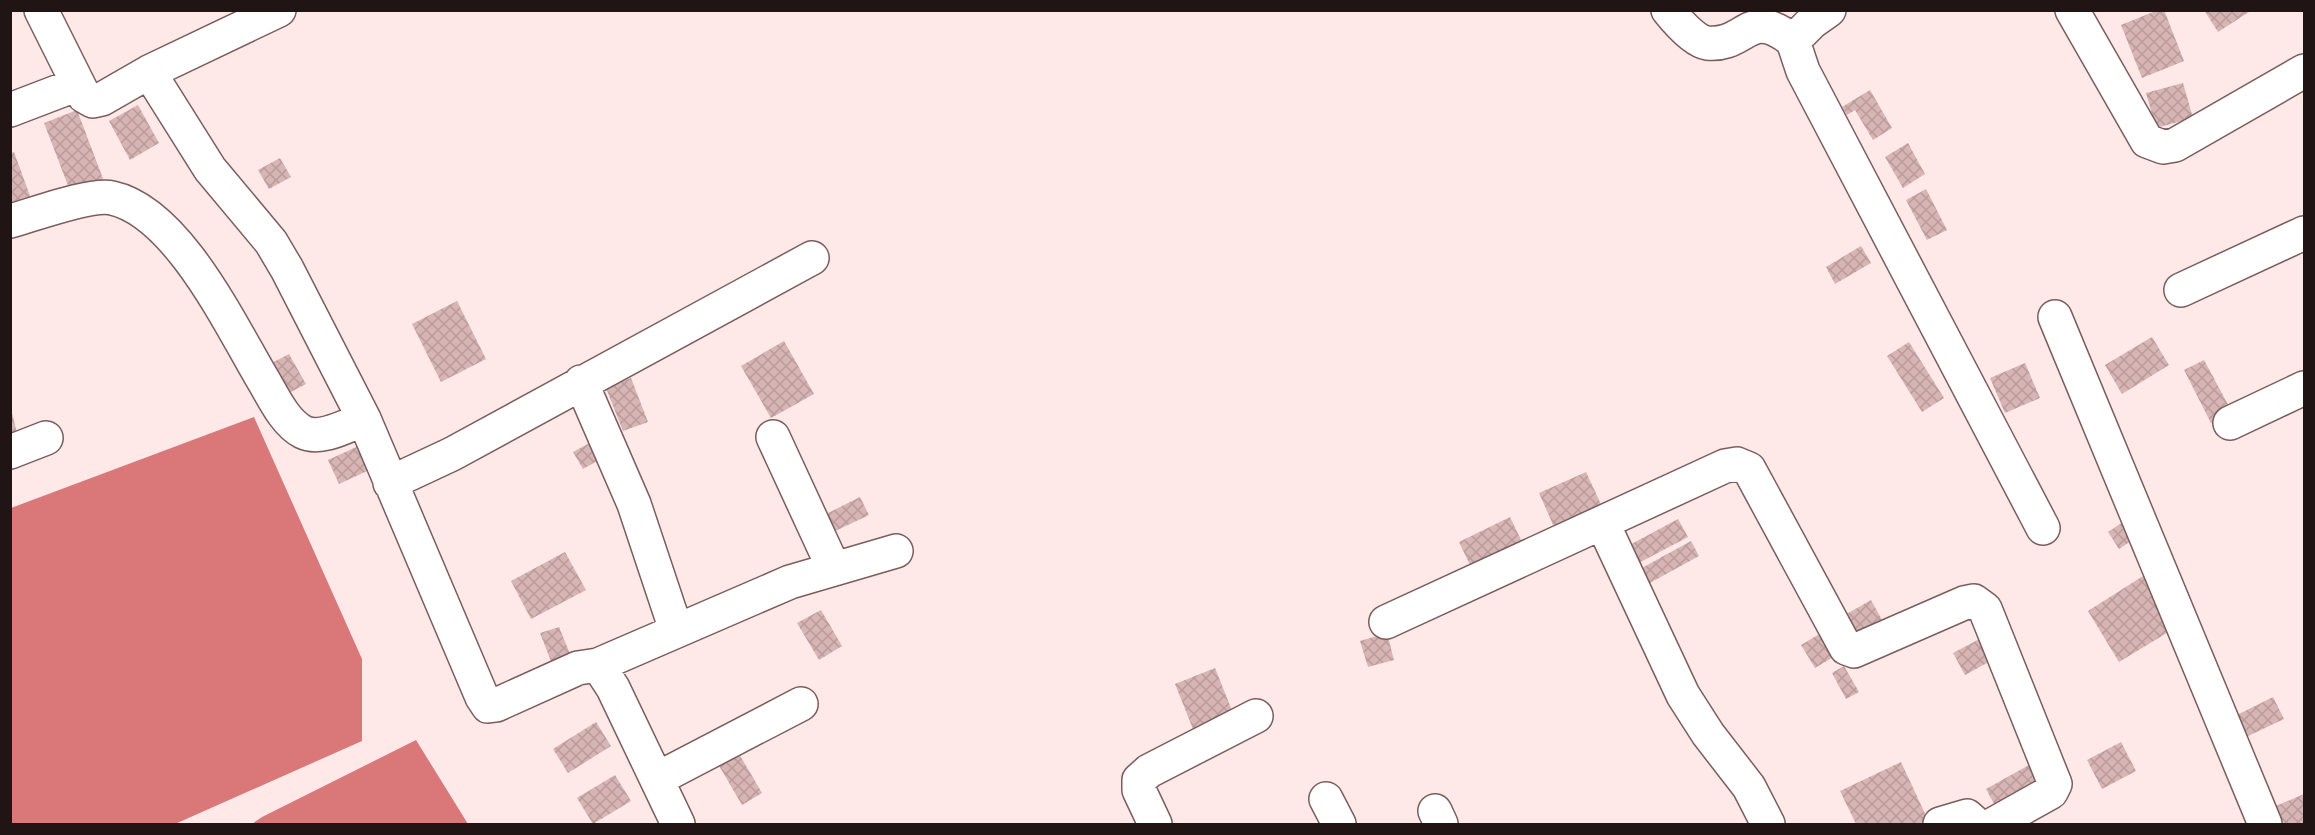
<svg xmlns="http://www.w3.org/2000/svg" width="2315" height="835" viewBox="0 0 2315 835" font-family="Figtree,sans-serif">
	<defs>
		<pattern id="building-cross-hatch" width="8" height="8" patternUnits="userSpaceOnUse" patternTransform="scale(1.5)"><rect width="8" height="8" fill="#d7b5b4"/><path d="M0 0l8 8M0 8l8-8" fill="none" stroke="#b89b9a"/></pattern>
	</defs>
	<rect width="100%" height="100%" fill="#fee9e8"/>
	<!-- water -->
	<path fill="#da7879" d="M254,417L362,659V741L175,824H11V508Z
		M416,740L468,824H252L262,817Z"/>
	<!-- building -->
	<path fill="url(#building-cross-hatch)" d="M2158,10H2164L2184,61L2142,78L2121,25Z
		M2204,10H2252L2218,32Z
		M2183,83L2193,118L2156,128L2146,93Z
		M1870,90L1892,128L1873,140L1855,110L1847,115L1842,107Z
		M138,105L159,143L130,160L109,121Z
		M77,110L105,184L72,196L44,123Z
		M1908,143L1925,174L1903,188L1885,157Z
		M14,152L34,207L10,215V153Z
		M280,158L291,177L269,189L258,170Z
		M1926,189L1947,230L1927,240L1906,200Z
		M1861,246L1871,263L1835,284L1826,267Z
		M457,301L486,359L441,382L412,324Z
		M2152,337L2169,365L2122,394L2105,365Z
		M784,341L814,394L771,418L741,366Z
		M1909,342L1944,398L1922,412L1887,356Z
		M289,354L306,384L287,394L272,363Z
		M2204,360L2232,412L2211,423L2184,370Z
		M2025,363L2040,398L2005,413L1990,378Z
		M631,378L648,422L623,431L606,388Z
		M10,405L17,433L10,434Z
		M602,436L611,453L583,469L573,452Z
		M367,442L378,466L339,484L328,460Z
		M1586,472L1606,515L1558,536L1539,493Z
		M860,497L869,515L831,533L822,516Z
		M1510,517L1523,544L1472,569L1459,542Z
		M1678,519L1688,537L1633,566L1624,548Z
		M2123,522L2134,539L2119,549L2108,532Z
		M1691,541L1699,556L1648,584L1640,569Z
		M565,552L586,590L531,619L511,581Z
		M2143,576L2175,628L2119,662L2088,611Z
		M1871,600L1886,627L1860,642L1845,615Z
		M821,610L842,646L819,660L797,623Z
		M559,627L575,666L556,674L540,633Z
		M1826,630L1840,653L1815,668L1801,645Z
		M1387,633L1394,660L1368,667L1360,641Z
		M1987,635L1998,657L1965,675L1953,653Z
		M1844,666L1859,692L1846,699L1832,673Z
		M1215,668L1233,713L1193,729L1175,684Z
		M2273,697L2284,719L2246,737L2235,716Z
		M596,722L611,746L568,773L553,749Z
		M2121,742L2136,771L2102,789L2087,760Z
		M738,752L762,793L742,805L718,764Z
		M1901,762L1928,820L1918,824H1856L1840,791Z
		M2029,765L2042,788L1999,813L1986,789Z
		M615,775L631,801L593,824L577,798Z
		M2304,794V824H2284L2276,806Z"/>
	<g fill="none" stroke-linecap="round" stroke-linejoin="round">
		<!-- minor casing -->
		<g stroke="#7b5d5d" stroke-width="36">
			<path id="minor" d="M41,10L84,96L93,101L102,99L149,72L279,10
				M1668,10C1676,20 1694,41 1707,43C1747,47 1748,5 1793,41
				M1829,10L1812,22L1793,41L1803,71L2043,528
				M2072,10L2147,141L2163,147L2175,145L2304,71
				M149,72L210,169L271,242L287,269L364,419L482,697L488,706L496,705L578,668L598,665L613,688L678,824
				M10,110L78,84
				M10,221C33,215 91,193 112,198C177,212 230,324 262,378C273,396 284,422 303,432C321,441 348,425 364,419
				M2181,290L2304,233
				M2055,317L2265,824
				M581,382L634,504L676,630
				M2230,423L2304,388
				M773,437L834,569
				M10,452L46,438
				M390,483L452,454L812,258
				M1603,524L1683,695L1708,734L1749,787L1768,824
				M1386,622L1725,466L1737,464L1749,469L1846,648L1854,651L1964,603L1974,601L1985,609L2055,784L2051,792L1994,824
				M598,665L790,582L896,551
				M657,779L801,704
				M1326,799L1339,824
				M1435,811L1441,824
				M1155,824L1139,790V780L1149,771L1256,716
				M1940,824L1967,816L1976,824"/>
		</g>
		<!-- minor -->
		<use href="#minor" stroke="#fff" stroke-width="33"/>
	</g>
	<!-- border -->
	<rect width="2315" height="835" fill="none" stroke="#201514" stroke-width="24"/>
</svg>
